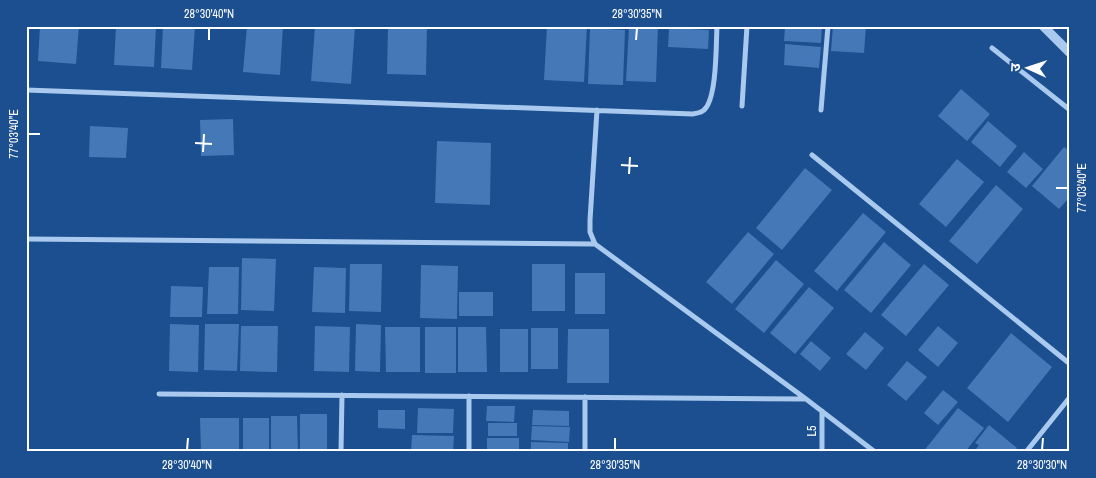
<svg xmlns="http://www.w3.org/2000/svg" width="1096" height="478" viewBox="0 0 1096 478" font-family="'Archivo Narrow','Noto Sans Devanagari',sans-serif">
	<rect width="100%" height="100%" fill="#1b4f8f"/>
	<!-- building -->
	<path fill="#4478b7" d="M40,26H79L76,64L38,61Z
		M116,26H156L154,67L114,65Z
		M163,26H195L192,70L161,68Z
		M247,26H283L280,75L243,72Z
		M315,26H355L351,84L311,81Z
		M388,26H427L426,75L387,74Z
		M547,26H587L584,82L544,80Z
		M629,26H658L656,82L626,81Z
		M785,26H822L821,43L784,41Z
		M833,26H866L864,53L831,51Z
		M590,28L625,30L623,85L588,84Z
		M669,28L709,30L708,49L668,47Z
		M785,44L821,47L819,68L784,65Z
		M961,89L990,114L967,141L938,116Z
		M233,119L234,155L201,156L200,120Z
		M988,121L1017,146L1000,167L971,142Z
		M90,126L128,128L126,158L89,157Z
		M437,141L491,143L490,205L435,203Z
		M1064,147L1070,151V197L1059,209L1032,186Z
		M1024,152L1043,169L1026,188L1007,172Z
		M957,159L984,182L946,227L919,204Z
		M805,168L832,190L782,250L756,228Z
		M996,185L1023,209L977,264L949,241Z
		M863,213L886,232L837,291L814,271Z
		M748,232L774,254L732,304L706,282Z
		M884,242L911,265L871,313L844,290Z
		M242,258L276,259L274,311L241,310Z
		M776,260L804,284L764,333L735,309Z
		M350,264H382L381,312L349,311Z
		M532,264H565V311H532Z
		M924,264L949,285L906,336L881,315Z
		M421,265L458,266L457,319L420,318Z
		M209,267H239L238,314H207Z
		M314,267L346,268L345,313L312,312Z
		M575,273H605V314H575Z
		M171,286L203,287L202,317H170Z
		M809,287L834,308L795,354L770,333Z
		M459,292H493V316H459Z
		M170,324L199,325L198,372L169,371Z
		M205,324H239L237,371L204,370Z
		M356,324L381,325L380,372L355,371Z
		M241,326H278L277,372L240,371Z
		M315,326L350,327L349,372L314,371Z
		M938,326L958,343L938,367L918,350Z
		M385,327H420V372H386Z
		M425,327H456V373H425Z
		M458,327H486L487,372H458Z
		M531,328H558V369H531Z
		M500,329H528V372H500Z
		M568,329H609V383H567Z
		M865,332L884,348L866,370L846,354Z
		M1011,333L1052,367L1008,422L967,388Z
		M811,341L831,358L820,371L800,354Z
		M907,361L927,377L906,401L887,385Z
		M943,390L958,402L938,425L924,413Z
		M487,406H515L514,422L486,421Z
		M418,408L454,409L453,433H417Z
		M958,408L984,428L965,452H923Z
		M378,410H405V429L378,428Z
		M533,410L569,411V426L532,425Z
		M300,414H327V452H300Z
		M271,416H297L298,452H271Z
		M200,418H239V452H201Z
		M243,418H269V452H243Z
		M488,423H517V436H488Z
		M989,425L1017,448L1014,452H974L979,445L975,443Z
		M532,426L570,427L569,442L531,440Z
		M412,435L454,436L453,452H411Z
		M487,438H519V452H487Z
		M531,442L568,443V452H531Z"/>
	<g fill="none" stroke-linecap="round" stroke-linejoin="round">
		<!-- minor -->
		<path stroke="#a9c9ee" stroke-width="5" d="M992,48L1070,110
			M26,90L693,114C697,113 701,113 704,110C717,99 716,45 717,26
			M742,106L747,26
			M597,110L590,220V232L595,244L806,399L875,452
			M821,110L828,26
			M812,155L1070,364
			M26,239L595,244
			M159,394L806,399
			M585,397V452
			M341,452L342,395
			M469,452V396
			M822,452V411
			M1026,452L1070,397"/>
		<!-- tertiary -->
		<path stroke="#a9c9ee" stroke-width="9" d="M1043,26L1070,53"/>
	</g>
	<!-- ticks -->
	<path fill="none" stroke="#fff" stroke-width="2" d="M209,40V28M636,40L637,28M28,134H40M195,143L212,144M203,152L204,134M621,165L638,166M629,174L630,157M1056,188H1068M187,450L188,438M615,450V438M1042,450L1043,438"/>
	<g text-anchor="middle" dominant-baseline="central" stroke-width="4" stroke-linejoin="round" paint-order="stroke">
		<!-- street labels -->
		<g font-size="12" fill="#fff" stroke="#1b4f8f">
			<text transform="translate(812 431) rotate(-90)">L5</text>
		</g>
	</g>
	<!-- border -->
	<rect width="1096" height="478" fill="none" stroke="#1b4f8f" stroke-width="55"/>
	<!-- north arrow -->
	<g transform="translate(1028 68) rotate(273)" stroke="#1b4f8f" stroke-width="4" paint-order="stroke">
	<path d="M0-4L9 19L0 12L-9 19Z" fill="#ffffff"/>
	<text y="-8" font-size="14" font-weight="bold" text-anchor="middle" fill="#ffffff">उ</text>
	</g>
	<rect x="28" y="28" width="1040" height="422" fill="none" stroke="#fff" stroke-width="2"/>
	<g font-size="12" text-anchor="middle" fill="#fff">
		<text x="209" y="18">28°30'40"N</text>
		<text x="637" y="18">28°30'35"N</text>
		<text transform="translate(14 134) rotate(-90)" y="4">77°03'40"E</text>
		<text transform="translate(1082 188) rotate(-90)" y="4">77°03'40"E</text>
		<text x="187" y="469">28°30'40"N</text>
		<text x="615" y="469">28°30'35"N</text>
		<text x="1042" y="469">28°30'30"N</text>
	</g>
</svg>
